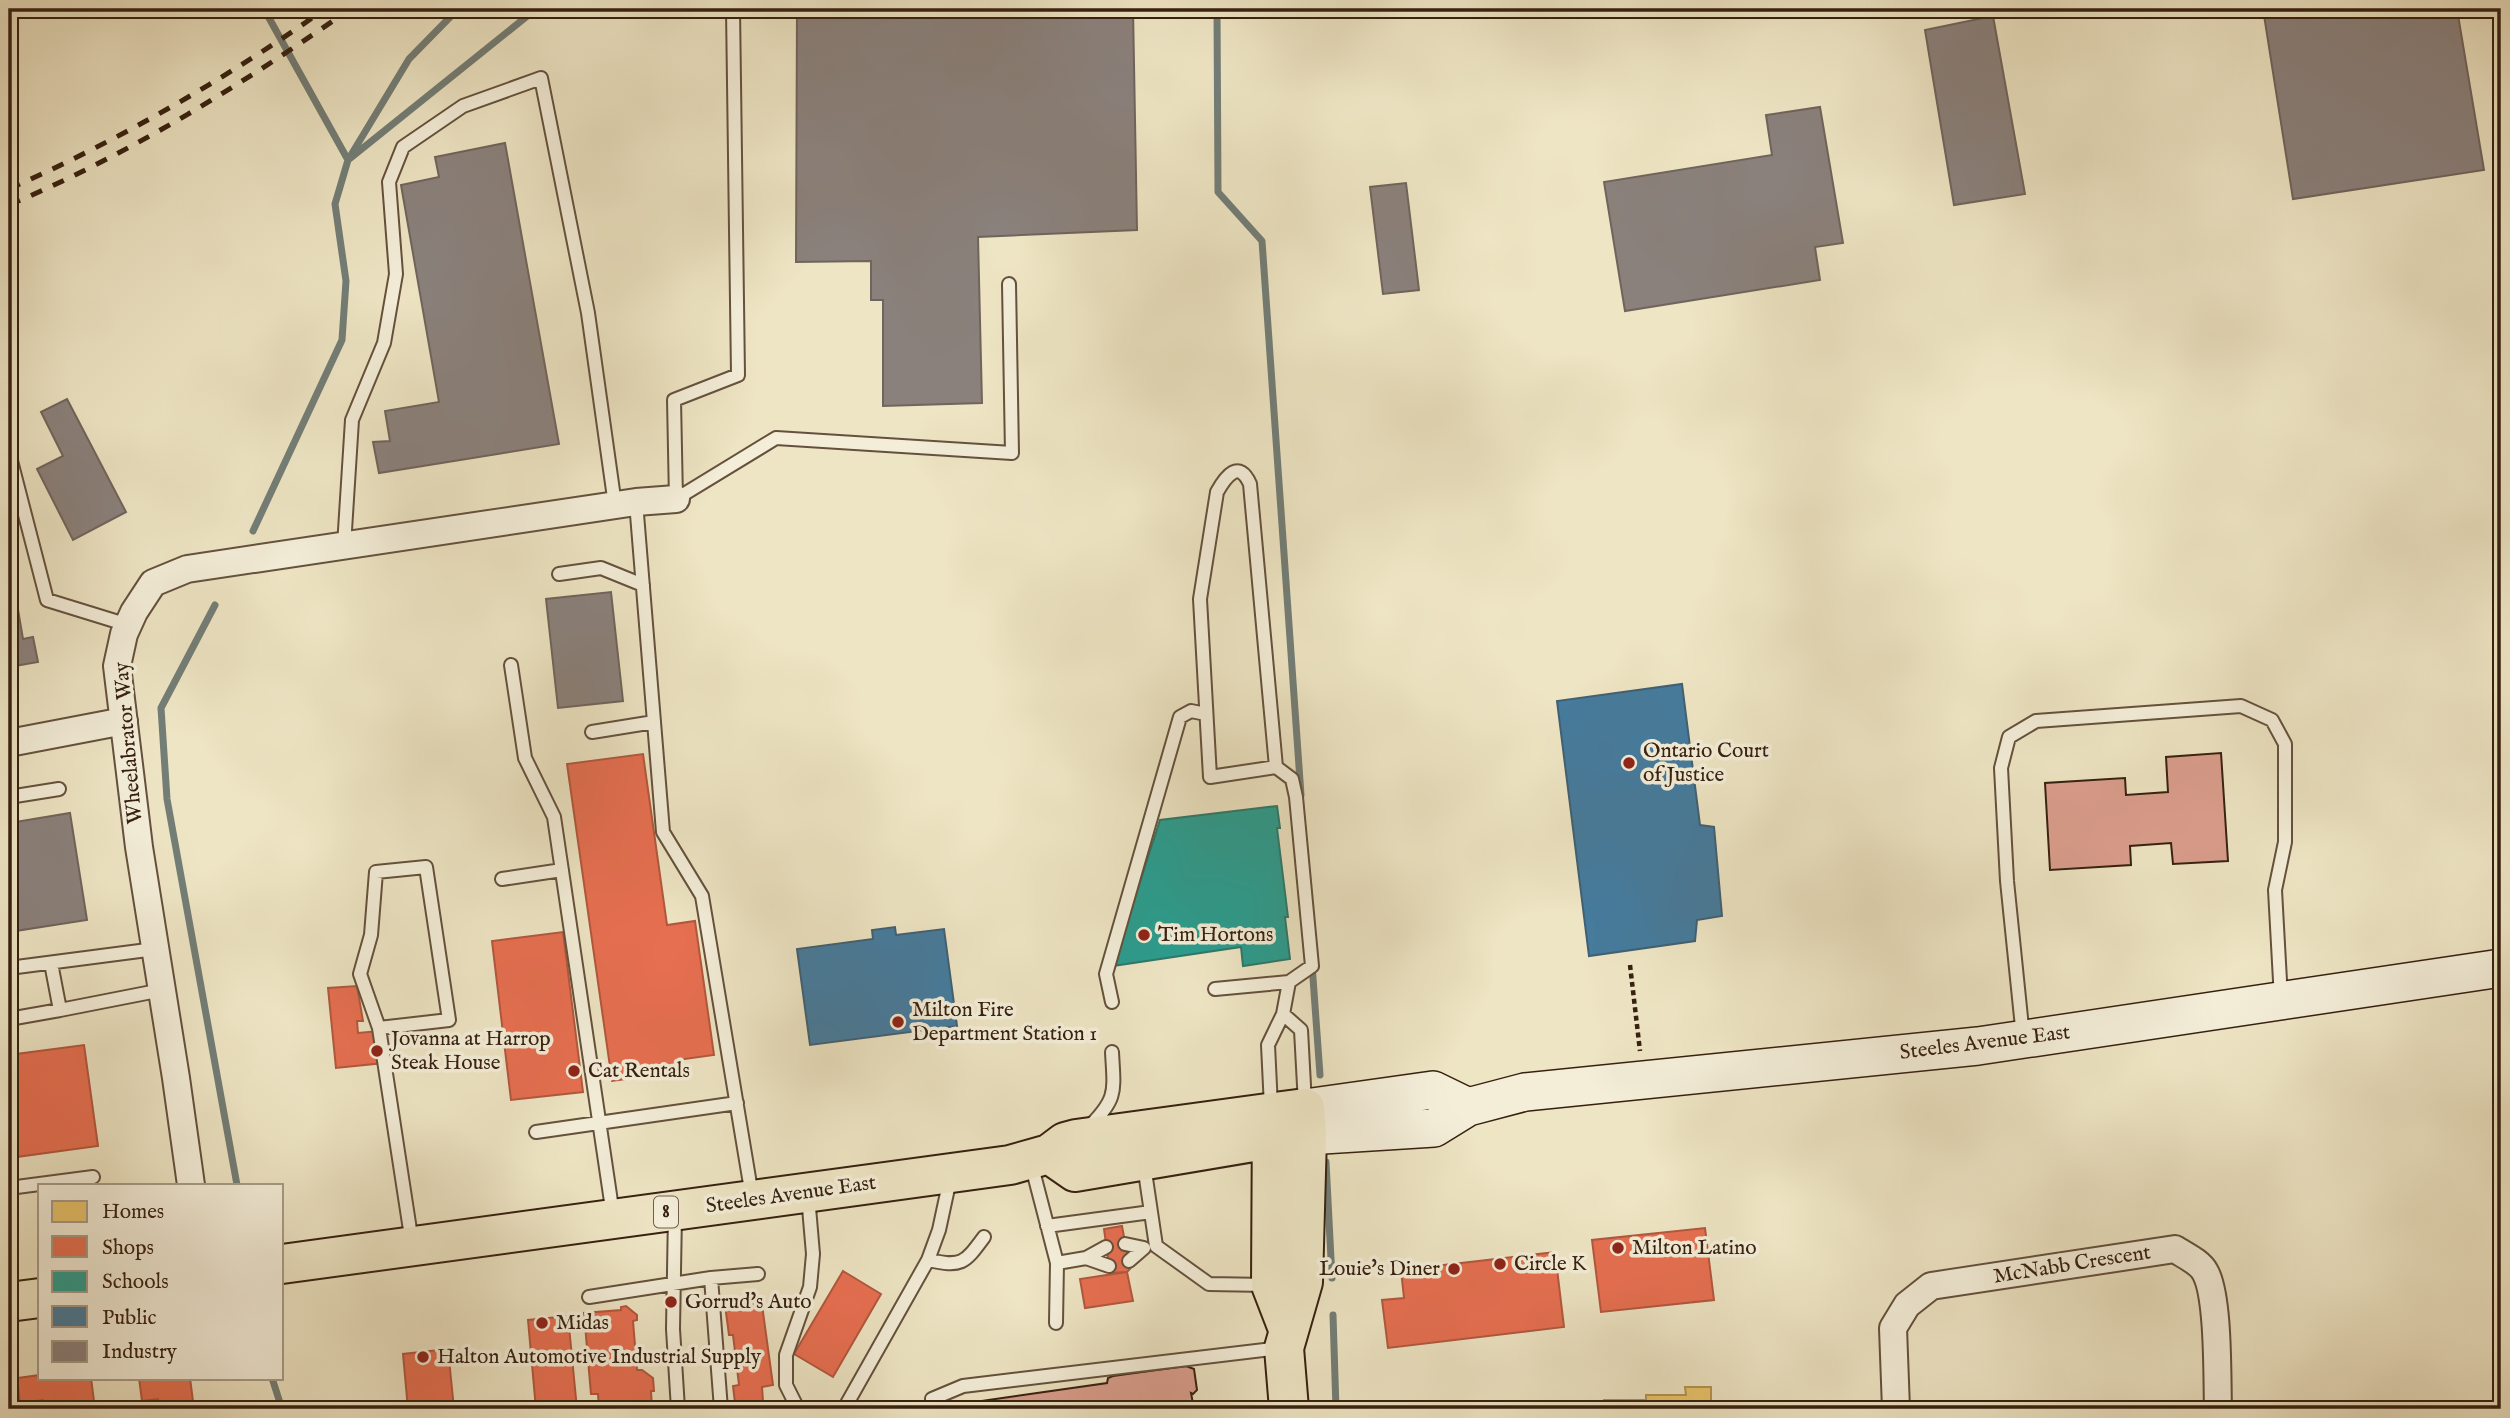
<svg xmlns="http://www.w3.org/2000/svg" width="2510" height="1418" viewBox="0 0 2510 1418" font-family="'IM FELL English',serif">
	<rect width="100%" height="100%" fill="#eee5c4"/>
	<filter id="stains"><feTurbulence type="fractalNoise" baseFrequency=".00286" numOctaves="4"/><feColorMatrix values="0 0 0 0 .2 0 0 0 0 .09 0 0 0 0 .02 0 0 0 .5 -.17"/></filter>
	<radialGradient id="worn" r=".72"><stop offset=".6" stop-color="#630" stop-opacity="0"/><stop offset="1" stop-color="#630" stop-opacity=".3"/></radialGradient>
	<!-- homes -->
	<path fill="#e9c46a" stroke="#b3934f" stroke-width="2" d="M1685,1387H1711V1409H1563V1405H1604V1400H1646V1395H1686Z"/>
	<!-- shops -->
	<path fill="#e76f51" stroke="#b2573e" stroke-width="2" d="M643,754L667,925L695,921L714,1055L677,1060L679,1072L612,1081L567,764Z
		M563,932L583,1092L511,1100L492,941Z
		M357,986L363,1021H357L358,1033L378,1031L384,1063L336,1068L328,988Z
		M84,1045L98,1146L9,1158V1055Z
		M1122,1226L1130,1269L1127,1272L1110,1273L1104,1229Z
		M1705,1228L1714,1300L1601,1312L1592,1240Z
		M1555,1252L1564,1327L1388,1348L1382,1300L1404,1298L1401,1270Z
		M843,1271L881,1294L833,1377L794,1354Z
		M1127,1272L1133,1301L1085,1308L1080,1279Z
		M754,1300L755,1306L762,1305L773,1385L762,1387L763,1401L735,1403L733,1386L739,1385L733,1335H729L725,1305Z
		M626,1306L637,1315V1320L633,1321L637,1370H642L653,1378L654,1391H651L652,1409H599L598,1394H591L584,1313L621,1310V1307Z
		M568,1316L577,1409H536L528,1320Z
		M448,1349L454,1409H408L403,1354Z
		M40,1375V1378H91L95,1409H44L43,1400L20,1403L17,1378Z
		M139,1378H190L194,1409H160L158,1399L142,1401Z"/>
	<!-- schools -->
	<path fill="#2a9d8f" stroke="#2e7869" stroke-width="2" d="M1277,806L1280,828H1277L1288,917H1285L1290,959L1243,966L1241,947L1113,966L1160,820Z"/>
	<!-- public -->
	<path fill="#457b9d" stroke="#406073" stroke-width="2" d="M1682,684L1700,825L1714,827L1722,916L1697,920L1695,941L1589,956L1557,701Z
		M895,927L896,935L944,929L957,1026L810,1045L797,949L873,939L872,930Z"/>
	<!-- industry -->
	<path fill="#8a817c" stroke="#71645c" stroke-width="2" d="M797,9H1133L1137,230L978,237L982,403L883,406V300H871V261L796,262Z
		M2263,9H2457L2484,170L2293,199Z
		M1993,16L2025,194L1954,205L1925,30Z
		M1820,107L1843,243L1815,247L1820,280L1625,311L1604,182L1772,155L1766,115Z
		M505,143L559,444L379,473L373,442L390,441L385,411L439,402L401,185L439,177L435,157Z
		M1406,183L1419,290L1383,294L1370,187Z
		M67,399L126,512L73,540L37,469L63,456L41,412Z
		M9,557L23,639L33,637L38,662L9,667Z
		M611,592L623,701L558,708L546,599Z
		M70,813L87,920L9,932V823Z"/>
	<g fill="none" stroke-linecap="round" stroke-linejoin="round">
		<!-- stream -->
		<path stroke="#737e77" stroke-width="7" d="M264,9L348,160L409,59L458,9
			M1217,9L1218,192L1262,241L1301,795
			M253,531L342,340L346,281L335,204L348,160L536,9
			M215,605L161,708L167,799L237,1185
			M1312,964L1320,1075
			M1326,1162L1332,1278
			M1333,1315L1336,1409
			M272,1378L282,1409"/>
	</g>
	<!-- building -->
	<path fill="#db9e8d" stroke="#362010" stroke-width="2" d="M2221,753L2228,861L2173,864L2171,843L2130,846L2131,865L2050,870L2045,783L2125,778L2126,795L2168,792L2166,757Z
		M1186,1366L1194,1369L1197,1390L1193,1394L1191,1393L1194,1409H968L967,1403L1107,1383L1108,1378L1113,1376Z"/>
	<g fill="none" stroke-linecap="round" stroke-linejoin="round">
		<!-- service casing -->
		<g stroke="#64513d" stroke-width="16">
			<path id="service" d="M9,453L47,600L128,625
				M676,499L674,400L738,375L733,9
				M676,499L776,438L1012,453L1009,284
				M636,502L663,832L702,896L752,1196
				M344,546L352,420L384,343L396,274L389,182L403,147L463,106L541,78L588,313L615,505
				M559,574L601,568L643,585
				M511,665L525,758L554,817L613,1215
				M592,732L654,722
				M9,797L59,789
				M502,879L562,870
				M51,963L60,1010L162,990
				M9,968L155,949
				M1215,989L1289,982L1312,966L1296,797L1292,779L1276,767L1210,777L1200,599L1217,492C1226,476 1239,459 1250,484L1276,767
				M1112,1002L1106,974L1180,717L1191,711L1206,714
				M1283,1014L1301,1030L1305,1104
				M9,1019L60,1010
				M379,1028L360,974L371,935L376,872L426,867L449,1020L379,1028L412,1243
				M2023,1037L2007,881L2001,768L2009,737L2036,721L2241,706L2272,720L2285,744V842L2275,890L2281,999
				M1271,1107L1268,1045L1283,1014L1289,982
				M1089,1127C1118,1098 1114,1091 1112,1052
				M536,1132L737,1103
				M1031,1163L1057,1263L1086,1258L1109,1266
				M1144,1165L1156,1246L1209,1284L1267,1285
				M9,1188L93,1177
				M675,1214L673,1329L678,1409
				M1047,1226L1151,1212
				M1125,1244L1144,1248L1129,1261
				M1086,1258L1106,1247
				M928,1260C962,1267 964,1264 984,1237
				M711,1278L721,1409
				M589,1297L711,1278L758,1274
				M1056,1323L1057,1263
				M798,1409L786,1385V1355L810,1287L813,1254L808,1196
				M844,1409L928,1260L939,1230L950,1179
				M934,1409L932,1399L963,1386L1280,1348"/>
		</g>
		<!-- minor casing -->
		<g stroke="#64513d" stroke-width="30">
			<path id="minor" d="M9,743L124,721
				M191,1185L176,1078L139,847L117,666L124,634L134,612L153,583L187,569L636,502L676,499
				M1896,1409L1893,1328L1907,1305L1931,1286L2175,1249C2184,1255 2200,1262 2205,1272C2219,1296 2217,1379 2218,1409"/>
		</g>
		<!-- secondary casing -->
		<g stroke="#362010" stroke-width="40">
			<path id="secondary" d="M1305,1108L1433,1090L1468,1107
				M1307,1136L1434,1128L1468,1107L1525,1092L1978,1046L2501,968"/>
		</g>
		<!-- primary casing -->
		<g stroke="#362010" stroke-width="42">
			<path id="primary" d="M1272,1113L1271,1285L1288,1329
				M1049,1154L1075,1172L1271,1139L1307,1136
				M282,1264L1010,1165L1049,1154L1065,1142L1076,1139L1305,1108L1307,1136L1303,1282L1284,1348L1289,1409
				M9,1302L40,1298"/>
		</g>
		<!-- path -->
		<path stroke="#362010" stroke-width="4.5" stroke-dasharray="5 3.5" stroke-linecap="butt" d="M1630,965L1640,1051"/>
		<!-- service -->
		<use href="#service" stroke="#f4eed9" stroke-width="12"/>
		<!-- minor -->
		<use href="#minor" stroke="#f4eed9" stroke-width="26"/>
		<!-- secondary -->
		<use href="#secondary" stroke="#f4eed9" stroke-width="37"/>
		<!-- primary -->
		<use href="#primary" stroke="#eee5c4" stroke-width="38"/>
		<!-- rail -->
		<path stroke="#362010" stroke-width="5" stroke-dasharray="12 12" stroke-linecap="butt" d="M9,189C119,140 226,79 325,9
			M9,205C130,154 243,84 350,9"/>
	</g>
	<!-- markers -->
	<g fill="#8f2418" stroke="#f4eed9" stroke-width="2.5">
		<circle cx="1629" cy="763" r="7"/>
		<circle cx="1144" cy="935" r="7"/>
		<circle cx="898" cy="1022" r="7"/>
		<circle cx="377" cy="1051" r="7"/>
		<circle cx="574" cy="1071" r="7"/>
		<circle cx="1618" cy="1248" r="7"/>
		<circle cx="1500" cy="1264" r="7"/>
		<circle cx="1454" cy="1269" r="7"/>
		<circle cx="671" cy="1302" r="7"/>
		<circle cx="542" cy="1323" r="7"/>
		<circle cx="423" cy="1357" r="7"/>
	</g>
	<g text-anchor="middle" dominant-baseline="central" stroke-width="7" stroke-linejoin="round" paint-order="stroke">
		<!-- shield labels -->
		<rect fill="#f4eed9" stroke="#6f5e4c" stroke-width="2" x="654" y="1196.5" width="24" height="31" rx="5"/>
		<g font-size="19" font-weight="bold" fill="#362010">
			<text x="666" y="1212">8</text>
		</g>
		<!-- street labels -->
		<g font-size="21" fill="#362010" stroke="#f4eed9">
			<text transform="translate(129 743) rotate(-95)">Wheelabrator Way</text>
			<text transform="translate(1985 1043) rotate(-7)">Steeles Avenue East</text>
			<text transform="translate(791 1195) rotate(-8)">Steeles Avenue East</text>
			<text transform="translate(2072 1265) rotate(-9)">McNabb Crescent</text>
		</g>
		<!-- poi labels -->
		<g font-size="21" fill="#362010" stroke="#f4eed9" text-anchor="start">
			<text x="1643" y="751">Ontario Court<tspan x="1643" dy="24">of Justice</tspan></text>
			<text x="1158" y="935">Tim Hortons</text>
			<text x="912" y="1010">Milton Fire<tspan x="912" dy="24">Department Station 1</tspan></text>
			<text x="391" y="1039">Jovanna at Harrop<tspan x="391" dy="24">Steak House</tspan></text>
			<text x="588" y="1071">Cat Rentals</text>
			<text x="1632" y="1248">Milton Latino</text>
			<text x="1514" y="1264">Circle K</text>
			<text x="1440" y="1269" text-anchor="end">Louie's Diner</text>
			<text x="685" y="1302">Gorrud's Auto</text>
			<text x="556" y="1323">Midas</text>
			<text x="437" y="1357">Halton Automotive Industrial Supply</text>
		</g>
	</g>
	<!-- margin -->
	<rect width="2510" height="1418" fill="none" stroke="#eee5c4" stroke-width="35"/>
	<rect x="10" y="10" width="2489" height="1397" fill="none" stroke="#362010" stroke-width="3.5"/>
	<rect x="18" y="18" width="2475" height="1383" fill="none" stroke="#362010" stroke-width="2"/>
	<!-- legend -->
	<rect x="38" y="1184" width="245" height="196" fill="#f4eed9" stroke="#a89c89" stroke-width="2"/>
	<rect x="52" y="1201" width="35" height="21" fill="#e9c46a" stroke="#a89c89" stroke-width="2"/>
	<text x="102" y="1218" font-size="21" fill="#362010">Homes</text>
	<rect x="52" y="1236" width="35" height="21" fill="#e76f51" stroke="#a89c89" stroke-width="2"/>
	<text x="102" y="1254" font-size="21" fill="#362010">Shops</text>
	<rect x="52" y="1271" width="35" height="21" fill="#2a9d8f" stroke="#a89c89" stroke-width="2"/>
	<text x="102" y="1288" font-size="21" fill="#362010">Schools</text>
	<rect x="52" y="1306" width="35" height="21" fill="#457b9d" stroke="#a89c89" stroke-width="2"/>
	<text x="102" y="1324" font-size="21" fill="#362010">Public</text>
	<rect x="52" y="1341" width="35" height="21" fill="#8a817c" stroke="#a89c89" stroke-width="2"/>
	<text x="102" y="1358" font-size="21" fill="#362010">Industry</text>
	<rect width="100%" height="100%" filter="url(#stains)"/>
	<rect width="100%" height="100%" fill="url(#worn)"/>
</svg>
